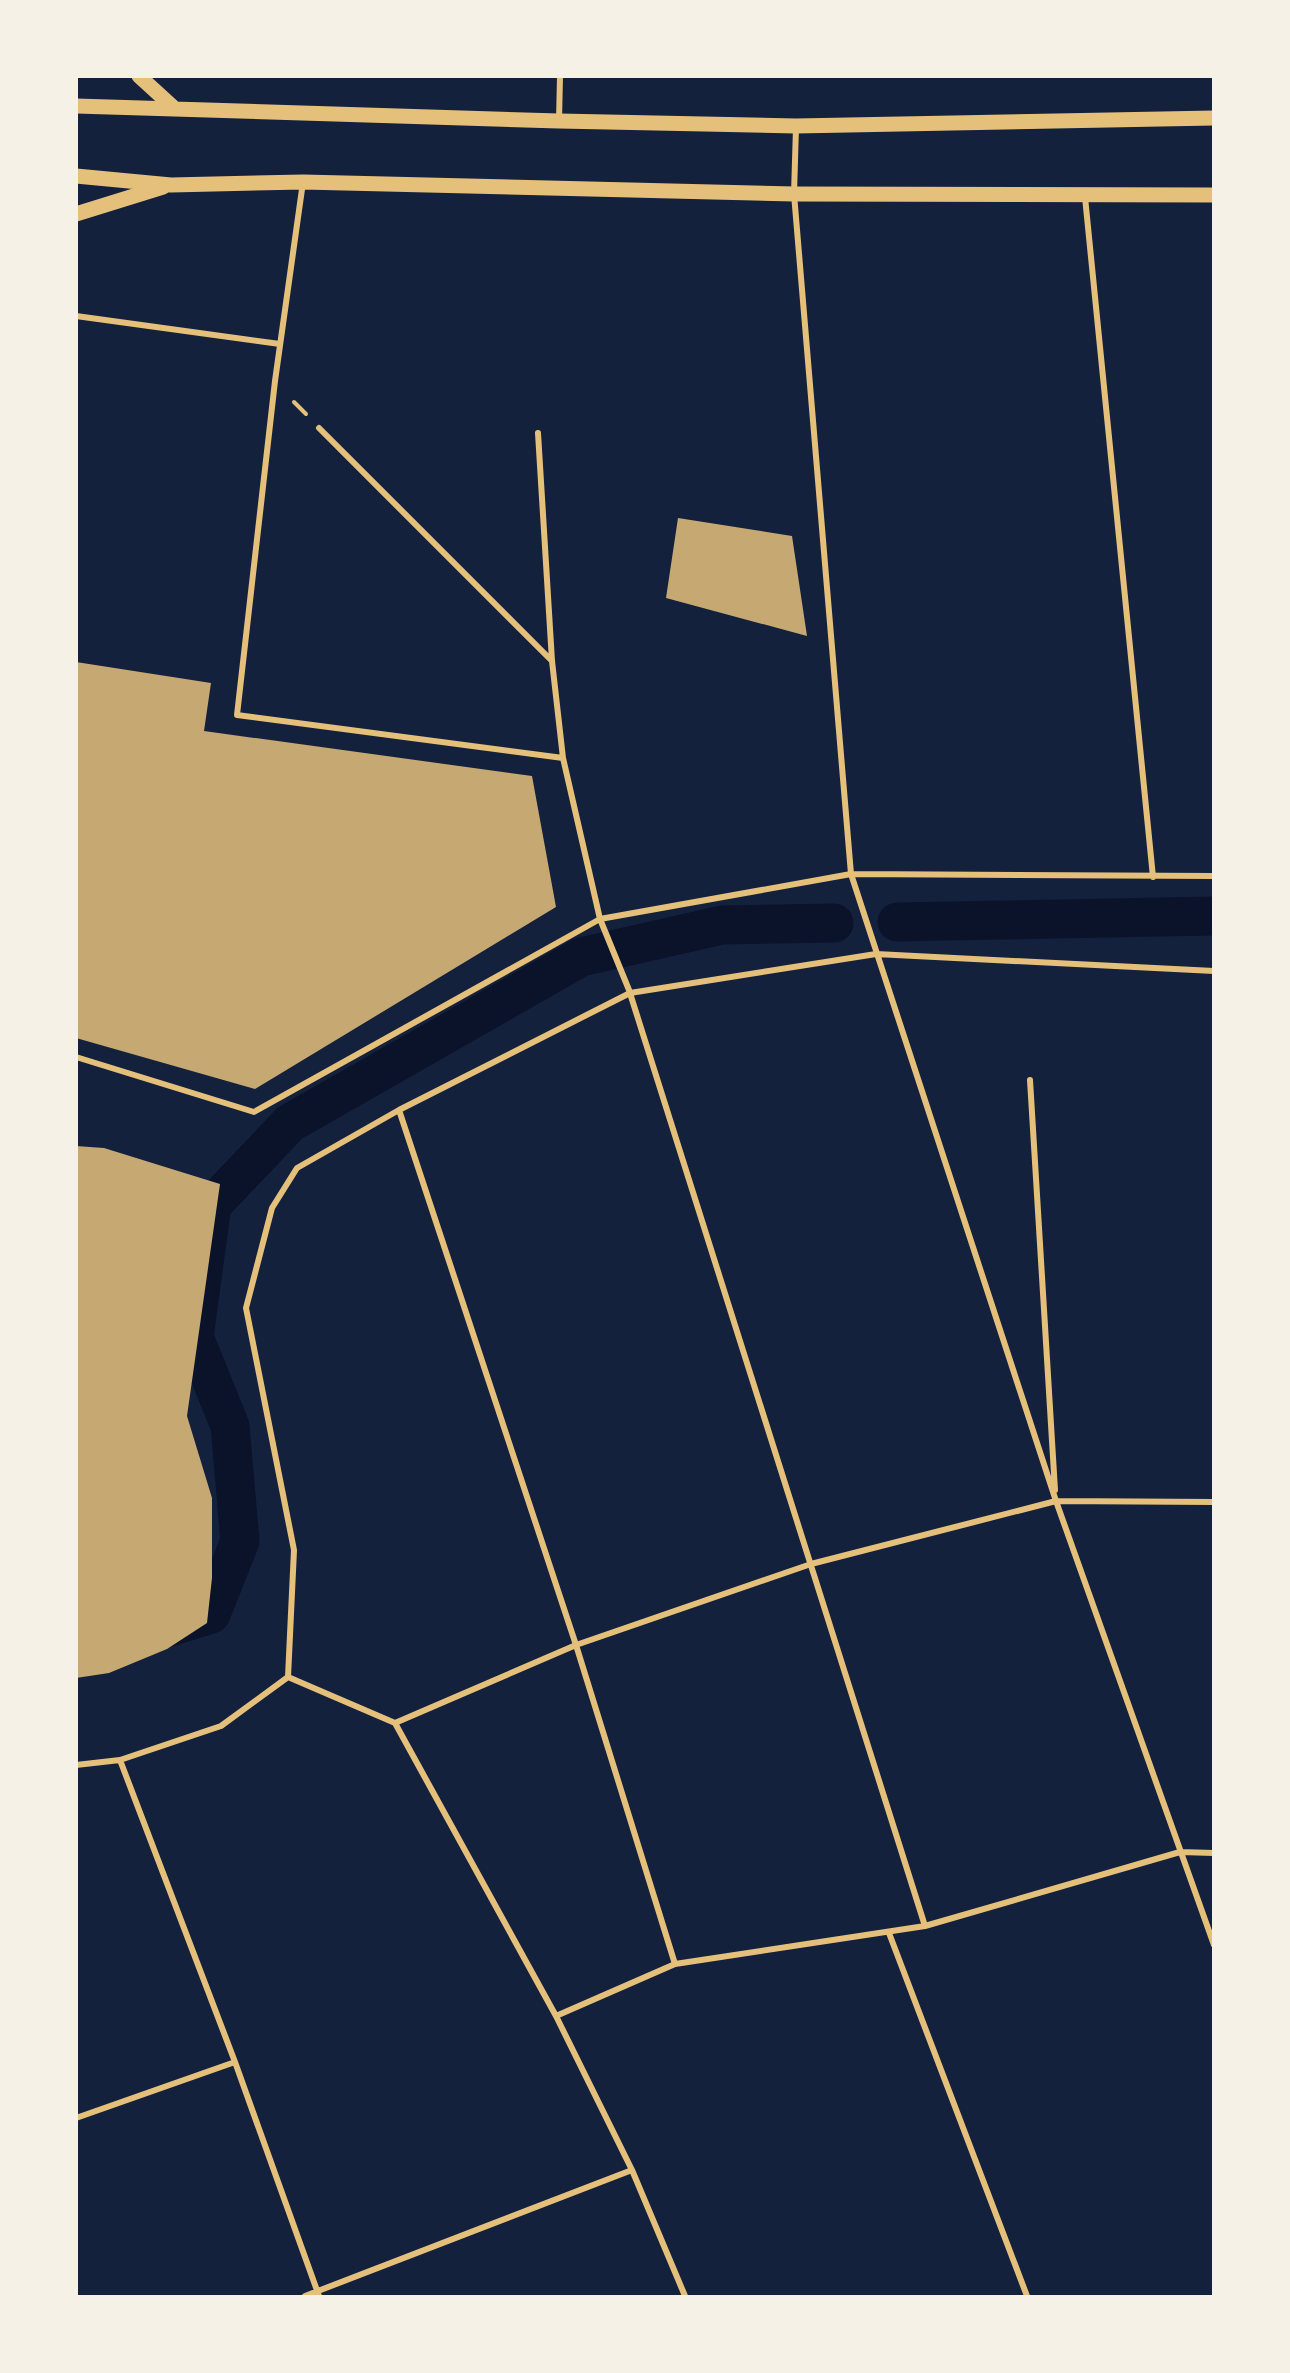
<svg xmlns="http://www.w3.org/2000/svg" width="1290" height="2373" viewBox="0 0 1290 2373" font-family="Roboto,sans-serif">
	<rect width="100%" height="100%" fill="#14213d"/>
	<g fill="none" stroke-linecap="round" stroke-linejoin="round">
		<!-- canal -->
		<path stroke="#0b132b" stroke-width="39" d="M897,922L1214,916
			M156,1631L211,1614L240,1541L230,1426L194,1337L212,1205L290,1123L581,957L722,925L834,923"/>
	</g>
	<!-- building -->
	<path fill="#c6a872" d="M678,518L792,536L807,636L666,598Z
		M76,662L211,683L204,731L532,776L556,907L255,1089L76,1038Z
		M76,1146L104,1148L220,1184L187,1416L212,1498V1578L207,1623L167,1649L109,1673L76,1678Z"/>
	<g fill="none" stroke-linecap="round" stroke-linejoin="round">
		<!-- path -->
		<path stroke="#e5c07b" stroke-width="4" d="M294,402L306,414"/>
		<!-- minor -->
		<path stroke="#e5c07b" stroke-width="6" d="M559,121L560,76
			M796,127L794,194L851,874L1056,1501L1214,1945
			M303,182L275,381L237,715L563,758
			M1085,197L1153,877
			M76,316L280,344
			M319,428L552,661
			M538,433L552,661L563,758L600,919L629,990L925,1926
			M76,1057L254,1112L600,919L851,874L1214,876
			M1030,1080L1055,1490
			M399,1110L576,1645L675,1964
			M288,1677L395,1723L556,2016L632,2170L685,2296
			M395,1723L576,1645L811,1564L1056,1501L1214,1502
			M120,1760L235,2062L319,2296
			M76,1765L120,1760L221,1726L288,1677L294,1550L246,1308L272,1208L297,1168L399,1110L630,993L876,954L1214,971
			M889,1933L1027,2296
			M556,2016L675,1964L925,1926L1180,1852L1214,1853
			M76,2118L235,2062
			M305,2296L632,2170"/>
		<!-- primary -->
		<path stroke="#e5c07b" stroke-width="15" d="M139,76L174,108
			M76,106L559,121L796,126L1214,118
			M76,176L171,185L303,182L794,194L1214,195
			M76,214L163,187"/>
	</g>
	<!-- border -->
	<rect width="1290" height="2373" fill="none" stroke="#f6f1e7" stroke-width="156"/>
</svg>
